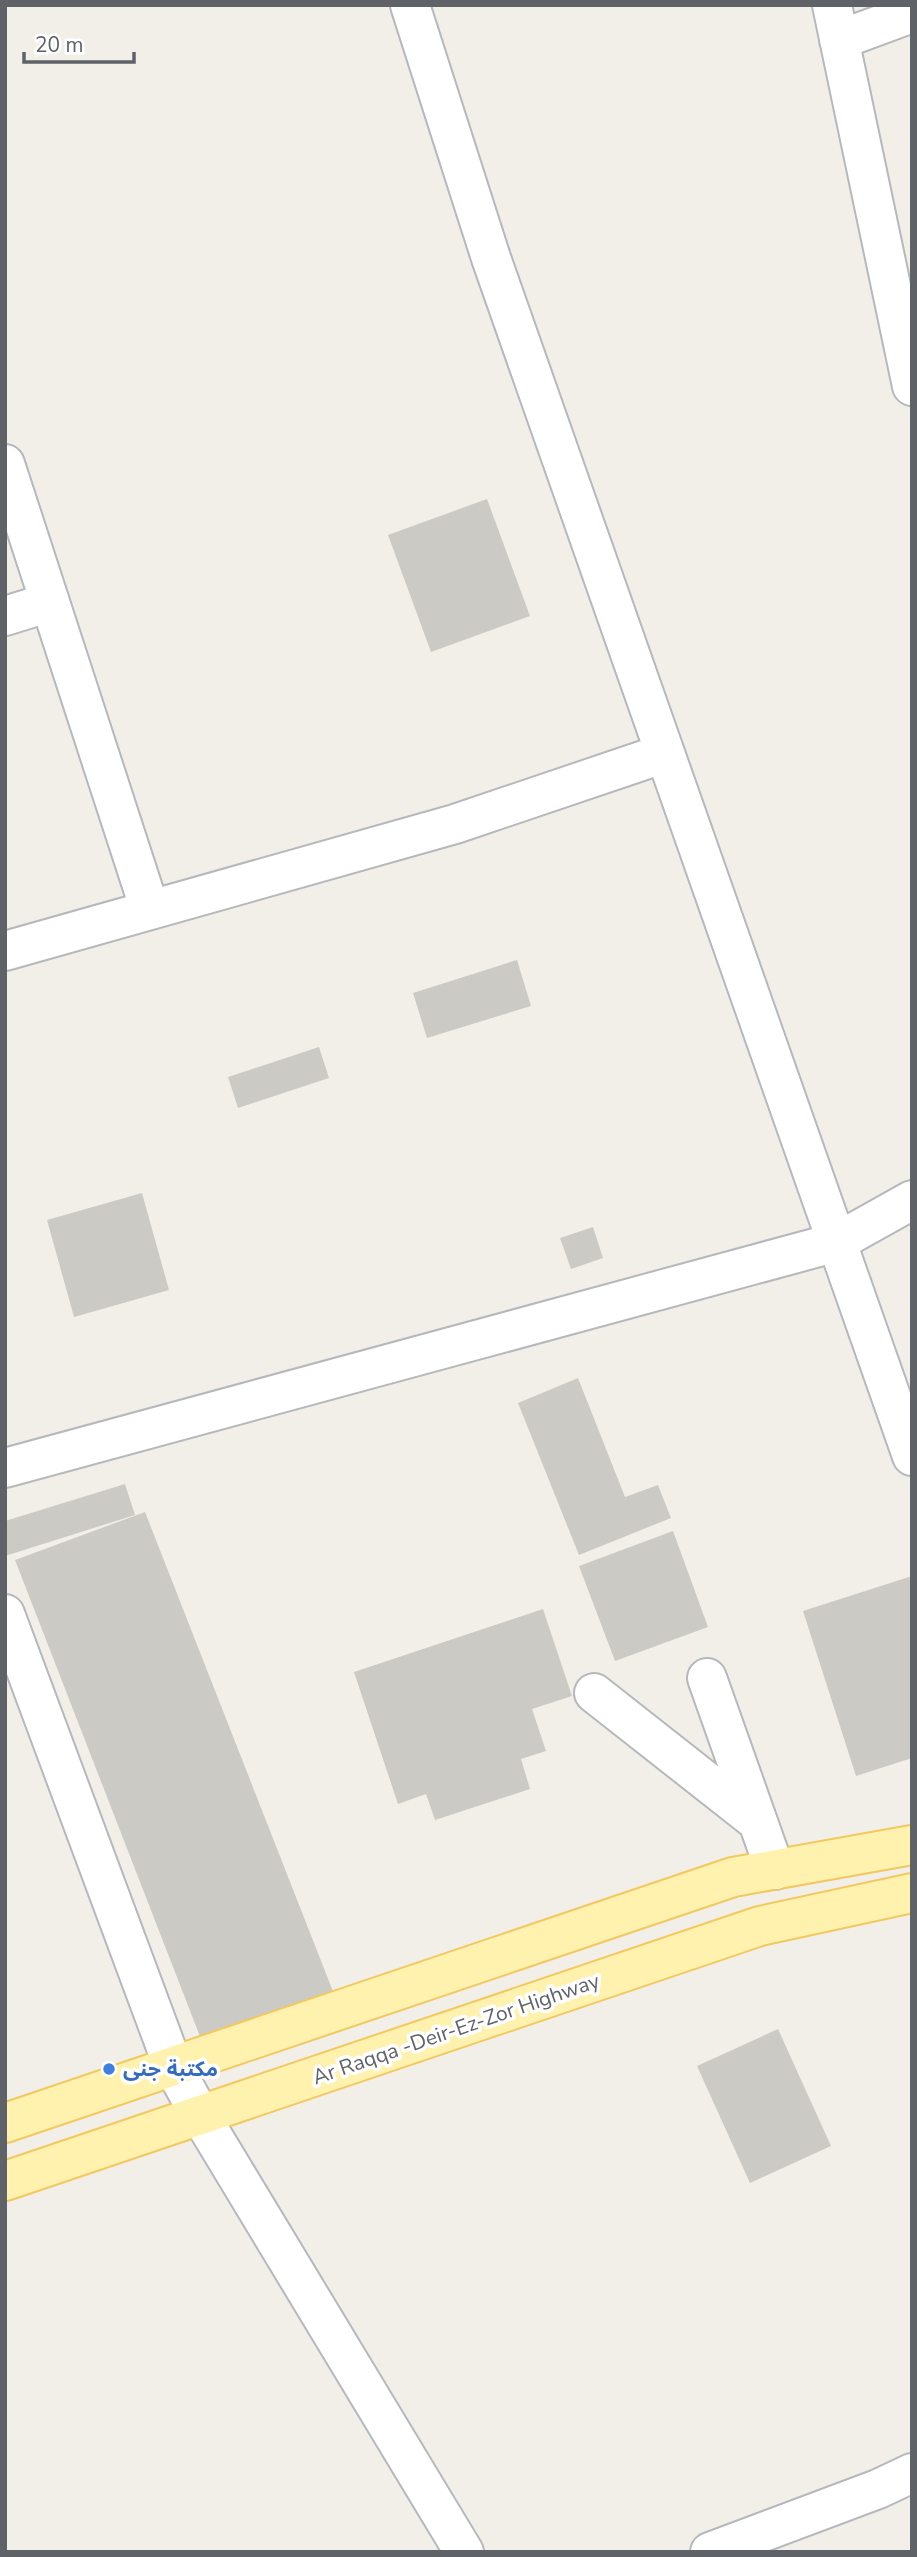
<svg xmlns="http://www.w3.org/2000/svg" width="917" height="2557" viewBox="0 0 917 2557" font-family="'Nunito Sans','Noto Sans Arabic',sans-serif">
	<rect width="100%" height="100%" fill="#f1efe8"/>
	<!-- building -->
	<path fill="#cccac5" d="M487,499L530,616L431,652L388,535Z
		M517,960L531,1006L427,1038L413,993Z
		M319,1047L329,1078L238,1108L228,1077Z
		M142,1193L169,1290L74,1317L47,1220Z
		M593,1227L603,1258L571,1269L560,1238Z
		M578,1378L625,1497L658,1485L671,1518L579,1555L518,1403Z
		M125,1484L135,1515L5,1556V1521Z
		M145,1512L334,1994L201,2039L15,1560Z
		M673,1531L708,1627L615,1661L579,1566Z
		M912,1576V1758L856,1776L803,1611Z
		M543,1609L572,1696L532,1709L546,1751L521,1759L530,1789L435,1820L426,1794L398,1804L354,1672Z
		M778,2029L831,2146L750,2183L697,2066Z"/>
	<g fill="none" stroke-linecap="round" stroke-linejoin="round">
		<!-- minor casing -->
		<g stroke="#b5b8bc" stroke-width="42">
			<path id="minor" d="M410,5L491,258L912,1456
				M832,5L912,386
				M839,40L912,13
				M5,464L150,910
				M5,616L50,602
				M5,951L455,824L665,753
				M5,1468L837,1242L912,1200
				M5,1614L173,2066L200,2115L464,2552
				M707,1678L775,1870
				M594,1693L758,1822
				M710,2552L878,2489L912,2473"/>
		</g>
		<!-- major casing -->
		<g stroke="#f2c960" stroke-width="42">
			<path id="major" d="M5,2123L733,1877L912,1845
				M5,2181L760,1926L912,1893"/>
		</g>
		<!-- minor -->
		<use href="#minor" stroke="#fff" stroke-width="38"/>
		<!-- major -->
		<use href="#major" stroke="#fff2af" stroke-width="38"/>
	</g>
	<!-- markers -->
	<circle fill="#3f7fe0" stroke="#fff" stroke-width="2.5" cx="109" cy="2069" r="7"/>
	<g text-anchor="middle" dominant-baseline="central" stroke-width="7" stroke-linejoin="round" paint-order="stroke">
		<!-- street labels -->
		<g font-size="21" fill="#5f6368" stroke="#fff">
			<text transform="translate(456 2029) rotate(-19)">Ar Raqqa -Deir-Ez-Zor Highway</text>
		</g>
		<!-- shop labels -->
		<g font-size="21" font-weight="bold" fill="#366cbe" stroke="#fff" text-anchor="start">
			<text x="123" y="2069">مكتبة جنى</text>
		</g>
	</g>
	<!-- border -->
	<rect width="917" height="2557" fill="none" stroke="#5f6368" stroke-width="14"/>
	<!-- scale -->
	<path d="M24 52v10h110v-10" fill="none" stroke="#5f6368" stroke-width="3.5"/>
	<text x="35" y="52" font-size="21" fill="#5f6368" stroke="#ffffff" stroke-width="5" paint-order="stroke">20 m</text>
</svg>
